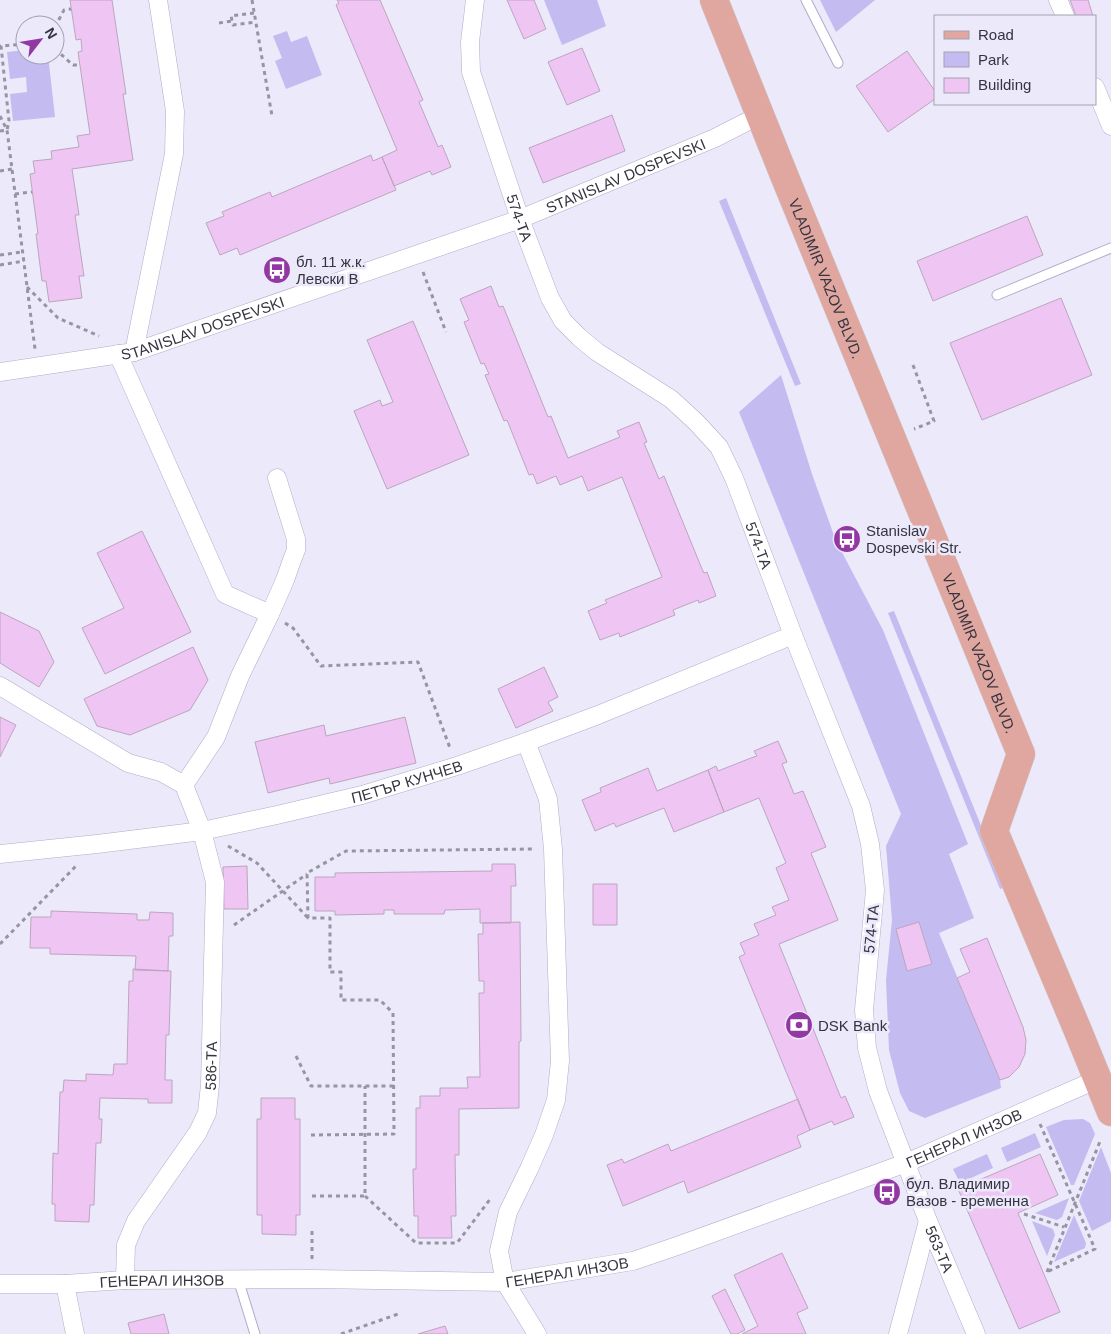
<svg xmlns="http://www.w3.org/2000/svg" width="1111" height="1334" viewBox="0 0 1111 1334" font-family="Helvetica,sans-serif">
	<rect width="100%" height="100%" fill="#ece9fb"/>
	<!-- green -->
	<path fill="#c4bbf1" d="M544,0H597L606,26L562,45Z
		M820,0H875L836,32Z
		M287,31L291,42L307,36L322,75L286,89L275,61L282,58L273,36Z
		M25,50V55H48L55,117L13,121L10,94L27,92L26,77L10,79L7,52Z
		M726,198L801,384L795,386L719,201Z
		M781,375L812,474L836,541L883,630L968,844L949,854L974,918L939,933L1000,1080L1001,1088L925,1118L909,1111L900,1093L889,1050L886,980L892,920L886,846L901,814L739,412Z
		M894,611L1006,887L1000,889L888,613Z
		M1083,1119L1090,1123L1095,1134L1074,1185H1071L1046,1127L1064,1120Z
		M1035,1133L1041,1147L1007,1162L1001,1148Z
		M1101,1147L1111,1173V1221L1092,1231L1079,1201Z
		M987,1154L993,1168L960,1183L953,1169Z
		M1069,1198L1062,1217L1057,1220L1035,1213Z
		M1074,1215L1086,1243L1085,1248L1054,1262Z
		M1032,1221L1053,1229L1055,1235L1047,1256Z"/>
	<!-- building -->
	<path fill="#efc5f4" stroke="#bba6bd" d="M70,0H112L126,94H123L133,160L72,169L79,215H75L84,276H79L82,298L49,302L46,281H42L36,234H38L30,174L35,173L33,161L52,159L51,151L79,147L77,136L90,134L78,52L82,51L81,39L76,40Z
		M337,0H380L423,100L419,102L436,142L438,147L442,145L451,167L432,175L430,171L394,186L382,157L397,150L336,5L339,3Z
		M507,0H534L546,29L524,39Z
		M1070,0H1088L1093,16H1076Z
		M582,48L600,91L567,105L548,62Z
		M907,51L935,91V99L888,132L856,86Z
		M612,115L625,151L543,183L529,148Z
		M371,155L373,161L382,157L396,190L240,255L237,248L220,255L206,223L224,216L222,212L270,192L272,197Z
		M1027,216L1043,255L933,301L917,261Z
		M491,286L499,307L503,306L548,417L551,416L568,458L620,437L617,431L639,422L647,442L644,443L659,479L664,476L702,569L704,573L707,572L716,596L699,603L698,600L673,610L675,615L620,637L619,633L600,640L588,611L607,603L605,600L662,577L622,477L588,491L582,476L560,485L556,476L537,484L533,474L529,475L507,420L504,421L485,375L489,374L484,363L481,364L464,322L469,320L460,299Z
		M1061,298L1092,375L982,420L950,343Z
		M413,321L469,455L387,489L354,411L380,400L382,406L393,402L367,340Z
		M142,531L191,632L105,674L82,628L124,608L97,553Z
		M0,612L39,631L54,662L39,687L0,663Z
		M193,647L208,680L190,710L130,735L97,726L84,699Z
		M544,667L558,697L548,702L553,711L516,728L498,689Z
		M0,717L16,725L0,757Z
		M405,717L416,763L330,784L329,778L268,793L255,742L324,725L326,736Z
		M778,741L787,762L782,764L794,794L803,791L826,847L811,853L838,920L779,944L841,1098L845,1096L854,1117L834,1125L832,1121L810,1130L739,957L745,954L740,943L759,935L754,924L776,915L772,907L789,900L776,868L786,863L759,798L724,812L708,770L716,766L718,771L751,758L757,756L754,751Z
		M648,768L657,791L708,770L724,812L674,832L664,808L616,827L614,823L595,831L582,800L601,792L600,788Z
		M492,864H515L516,886H511V923H480V909L445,910L444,914H394V910H384V914L335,915V911H315V877H335V873L492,871Z
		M247,866L248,909H224L223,867Z
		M593,884H617V925H593Z
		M51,911L137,914V920H149L150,912L173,913V936H169L168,971L135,970L136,956L50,954V948H30L31,917H51Z
		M520,922L521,1041L519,1042V1108L459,1109V1155H455L456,1216H451L452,1238H418V1216H414L413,1169H416V1108H420V1096H440V1088H468L467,1077H480L479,993H484V981H479L478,934H483V923Z
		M919,922L932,964L907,971L896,929Z
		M987,938L1023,1027L1026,1040L1025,1054L1019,1067L1009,1077L1000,1080L957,978L970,972L960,949Z
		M133,969L171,971L169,1035H166L165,1080H172V1103H148V1099L100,1098L99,1119H102L101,1143H96L94,1205H90L89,1222L55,1221V1204H52L53,1153L58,1154L60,1092H63L64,1080L86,1081V1074L113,1075L114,1064H127L129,981H133Z
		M261,1098H295V1119H300V1215H296V1235L262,1234V1215H257V1119H261Z
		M798,1099L810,1130L797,1136L801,1147L688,1193L684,1181L623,1206L607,1165L622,1159L624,1163L668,1144L671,1151Z
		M1040,1154L1058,1195L1018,1213L1060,1312L1019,1329L958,1189Z
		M782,1253L808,1308L797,1313L806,1334H742L758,1326L734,1275Z
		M725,1289L745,1330L737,1334H731L712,1296Z
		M164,1314L169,1334H131L128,1323Z
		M445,1326L448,1334H418Z"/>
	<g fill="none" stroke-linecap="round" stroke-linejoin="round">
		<!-- lane casing -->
		<g stroke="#b0acc8" stroke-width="11">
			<path id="lane" d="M806,0L838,63
				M997,295L1111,248
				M238,1279L255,1334"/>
		</g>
		<!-- street casing -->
		<g stroke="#b0acc8" stroke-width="19">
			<g id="street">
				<path id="s1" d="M475,0L470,42L471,72L520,219L550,298L563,321L579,337L597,352L671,399L696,422L719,447L734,478L793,635L861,806L870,844L875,890L864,1010L867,1048L878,1091L928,1221L976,1334"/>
				<path d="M1058,0L1065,16"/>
				<path d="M1095,87L1111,126"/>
				<path d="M134,352L174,154L175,111L158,0"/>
				<path d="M118,354L225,594L270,614L285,580L292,560L296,550V539L277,478"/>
				<path id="s2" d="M0,372L134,352L520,219L715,138L760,115"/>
				<path d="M0,686L128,763L161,772L184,785"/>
				<path d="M526,742L548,799L553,849L560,1061L556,1100L544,1135L529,1169L508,1212L499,1251L505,1282L537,1334"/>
				<path id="s3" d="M0,854L97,844L202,831L277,815L362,795L457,766L526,742L598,715L793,635"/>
				<path id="s4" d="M125,1280L126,1245L136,1221L198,1132L207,1113L210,1085L215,882L202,831L184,785L216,737L240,676L270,614"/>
				<path id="s5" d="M0,1284H65L125,1280L312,1279L505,1282L633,1261L677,1246L906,1163L1098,1079"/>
				<path d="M65,1284L75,1334"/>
				<path d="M898,1334L928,1221"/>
			</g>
		</g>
		<!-- primary casing -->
		<g stroke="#cfced1" stroke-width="29">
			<g id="primary">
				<path id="s6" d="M714,0L784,175L1021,754L994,831L1078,1031L1111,1112"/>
			</g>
		</g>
		<!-- path -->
		<path stroke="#9795a4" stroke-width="3" stroke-dasharray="4 4" stroke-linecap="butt" d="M252,0L272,116
			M254,13L231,16L233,25L256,22
			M219,23L232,21
			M55,27L64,10L71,9
			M55,49L73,65H80
			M0,116L7,130L35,349
			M0,131L7,130L9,121L1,46L25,44
			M0,171L12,169
			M15,194L32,192
			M0,255L22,252
			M0,265L24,261
			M423,272L446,332
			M27,287L58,318L99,336
			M913,365L934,421L914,429
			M285,623L293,628L321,666L418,662L450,748
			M228,846L257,863L308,918
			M234,925L307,874
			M0,944L76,866
			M296,1056L311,1086H394
			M1040,1124L1095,1249L1047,1272
			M311,1135L394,1134L393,1013L380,1000H341V972H330V918H308L307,873L346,851L535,849
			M312,1196H365V1086
			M365,1196L416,1243H457L491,1198
			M1024,1214L1064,1227
			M312,1259V1227
			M1047,1272L1101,1139
			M341,1334L401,1313"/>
		<!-- lane -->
		<use href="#lane" stroke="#fff" stroke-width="9"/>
		<!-- street -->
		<use href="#street" stroke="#fff" stroke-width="18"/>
		<!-- primary -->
		<use href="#primary" stroke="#e0a7a0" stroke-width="28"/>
	</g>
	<!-- icons -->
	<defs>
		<g id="bus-disc" transform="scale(1.4375)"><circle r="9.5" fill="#9238a3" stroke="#ece9fb"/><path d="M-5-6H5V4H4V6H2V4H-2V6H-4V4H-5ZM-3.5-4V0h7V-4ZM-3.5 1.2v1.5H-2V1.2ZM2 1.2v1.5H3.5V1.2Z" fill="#fff"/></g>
		<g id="bank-disc" transform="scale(1.4375)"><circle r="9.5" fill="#9238a3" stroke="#ece9fb"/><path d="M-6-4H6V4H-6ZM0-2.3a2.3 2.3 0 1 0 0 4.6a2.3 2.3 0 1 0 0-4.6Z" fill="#fff"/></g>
	</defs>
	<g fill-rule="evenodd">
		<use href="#bus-disc" x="277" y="270"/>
		<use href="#bus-disc" x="847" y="539"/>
		<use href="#bank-disc" x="799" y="1025"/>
		<use href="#bus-disc" x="887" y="1192"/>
	</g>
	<g text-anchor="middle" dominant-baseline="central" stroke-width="5" stroke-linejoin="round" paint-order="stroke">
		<!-- street labels -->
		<g font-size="15" fill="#363440" stroke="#ece9fb">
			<text stroke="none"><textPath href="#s2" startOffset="658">STANISLAV DOSPEVSKI</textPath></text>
			<text stroke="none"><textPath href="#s1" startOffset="226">574-ТА</textPath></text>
			<text stroke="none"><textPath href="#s6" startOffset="300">VLADIMIR VAZOV BLVD.</textPath></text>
			<text stroke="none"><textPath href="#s2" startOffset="208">STANISLAV DOSPEVSKI</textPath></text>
			<text stroke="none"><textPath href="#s1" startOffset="646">574-ТА</textPath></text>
			<text stroke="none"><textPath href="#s6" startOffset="705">VLADIMIR VAZOV BLVD.</textPath></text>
			<text stroke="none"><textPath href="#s3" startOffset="414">ПЕТЪР КУНЧЕВ</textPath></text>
			<text transform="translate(871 929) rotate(-84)">574-ТА</text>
			<text stroke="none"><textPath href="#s4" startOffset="238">586-ТА</textPath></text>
			<text stroke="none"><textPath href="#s5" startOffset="988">ГЕНЕРАЛ ИНЗОВ</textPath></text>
			<text stroke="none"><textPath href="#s1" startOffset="1384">563-ТА</textPath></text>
			<text stroke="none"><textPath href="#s5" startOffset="568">ГЕНЕРАЛ ИНЗОВ</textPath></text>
			<text stroke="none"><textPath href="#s5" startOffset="162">ГЕНЕРАЛ ИНЗОВ</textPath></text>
		</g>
		<!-- poi labels -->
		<g font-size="15" fill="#363440" stroke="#ece9fb" text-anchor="start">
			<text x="296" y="261">бл. 11 ж.к.<tspan x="296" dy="17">Левски В</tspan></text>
			<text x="866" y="530">Stanislav<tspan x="866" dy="17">Dospevski Str.</tspan></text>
			<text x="818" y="1025">DSK Bank</text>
			<text x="906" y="1183">бул. Владимир<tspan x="906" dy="17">Вазов - временна</tspan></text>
		</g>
	</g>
	<!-- legend -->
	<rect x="934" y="15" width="162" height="90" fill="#ece9fb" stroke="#a3a1b0"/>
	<rect x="944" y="31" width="25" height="8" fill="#e0a7a0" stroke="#a3a1b0"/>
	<text x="978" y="40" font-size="15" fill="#363440">Road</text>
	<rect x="944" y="52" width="25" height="15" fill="#c4bbf1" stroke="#a3a1b0"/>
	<text x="978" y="65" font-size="15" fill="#363440">Park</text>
	<rect x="944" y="78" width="25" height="15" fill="#efc5f4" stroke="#a3a1b0"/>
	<text x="978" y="90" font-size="15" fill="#363440">Building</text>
	<!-- north arrow -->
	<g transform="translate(40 40) rotate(59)"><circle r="24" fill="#ece9fb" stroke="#a3a1b0"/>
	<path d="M0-4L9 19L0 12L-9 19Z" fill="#9238a3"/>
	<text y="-8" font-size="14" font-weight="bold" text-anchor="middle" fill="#363440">N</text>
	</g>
</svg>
